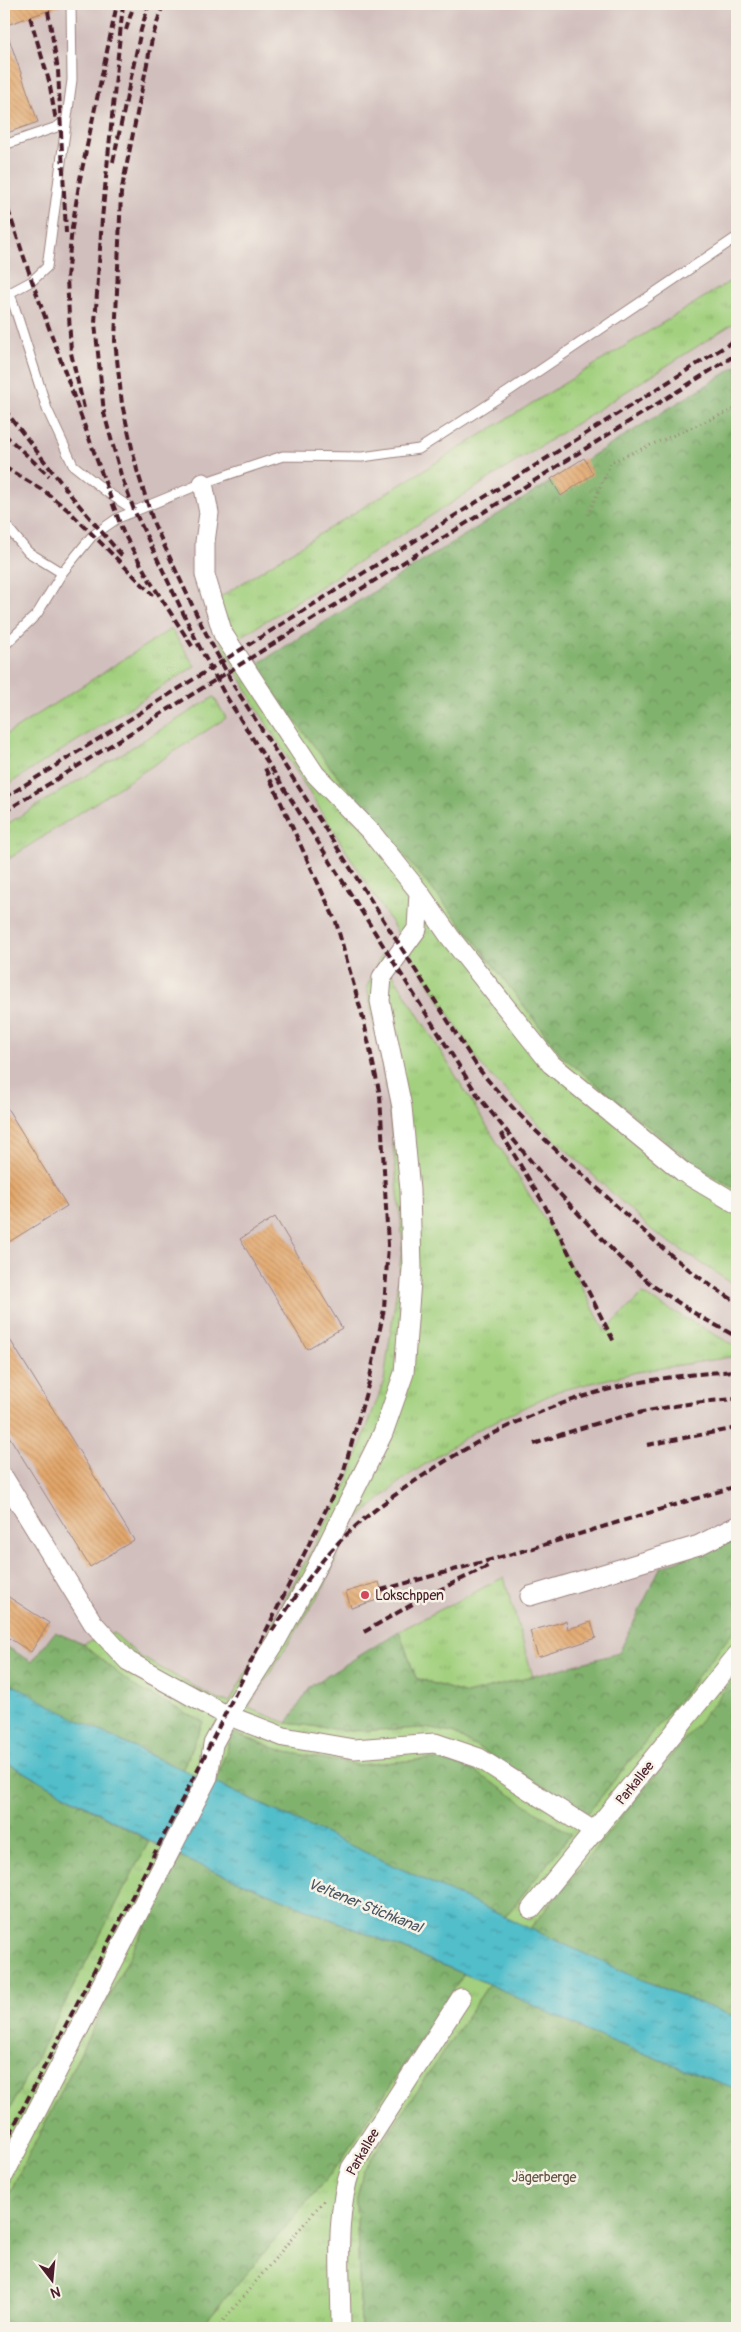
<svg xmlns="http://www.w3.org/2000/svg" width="741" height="2332" viewBox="0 0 741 2332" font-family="Pangolin,sans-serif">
	<defs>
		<pattern id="grass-tufts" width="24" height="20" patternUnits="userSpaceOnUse" patternTransform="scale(1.25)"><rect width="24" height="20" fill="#a2d07e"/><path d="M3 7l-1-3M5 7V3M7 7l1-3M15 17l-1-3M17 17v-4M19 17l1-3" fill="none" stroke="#8db26d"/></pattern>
		<pattern id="forest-crowns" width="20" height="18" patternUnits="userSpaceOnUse" patternTransform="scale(1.25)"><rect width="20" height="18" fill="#81b26d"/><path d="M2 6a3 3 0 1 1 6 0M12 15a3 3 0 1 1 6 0" fill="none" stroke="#6c905a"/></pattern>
		<pattern id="water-ripples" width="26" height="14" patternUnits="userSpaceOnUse" patternTransform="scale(1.25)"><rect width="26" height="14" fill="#51beca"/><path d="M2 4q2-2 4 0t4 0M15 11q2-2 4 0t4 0" fill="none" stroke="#459aa4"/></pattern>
		<pattern id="building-back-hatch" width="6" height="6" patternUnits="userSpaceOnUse" patternTransform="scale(1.25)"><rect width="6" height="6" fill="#e2a568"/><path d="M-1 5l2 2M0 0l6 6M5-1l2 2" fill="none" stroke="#b98656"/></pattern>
	</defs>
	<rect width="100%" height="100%" fill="#f7f3e8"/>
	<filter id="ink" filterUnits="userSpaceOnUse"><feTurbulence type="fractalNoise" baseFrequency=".02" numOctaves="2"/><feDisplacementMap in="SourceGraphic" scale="10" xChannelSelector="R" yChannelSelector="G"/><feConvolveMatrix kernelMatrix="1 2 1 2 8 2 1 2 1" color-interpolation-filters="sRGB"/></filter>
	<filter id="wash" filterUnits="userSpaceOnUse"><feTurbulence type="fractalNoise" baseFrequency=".0096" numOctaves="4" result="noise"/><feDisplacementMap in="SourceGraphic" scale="20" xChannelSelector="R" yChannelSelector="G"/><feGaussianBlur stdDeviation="1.12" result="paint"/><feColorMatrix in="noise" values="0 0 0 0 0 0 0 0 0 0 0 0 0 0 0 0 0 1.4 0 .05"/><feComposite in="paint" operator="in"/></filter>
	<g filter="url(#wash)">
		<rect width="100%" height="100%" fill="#f0e9d1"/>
		<!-- industrial -->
		<path fill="#d1bfbd" d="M4,4H737V277L286,555L205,607L217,636L259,712L480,1064L533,1119L653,1231L737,1287V1347L643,1294L605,1332L556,1238L380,955L367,987L388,1096L403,1243L384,1381L345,1488L323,1537L230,1702L219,1700L139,1656L114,1633L83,1644L55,1632L32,1662L4,1645V862L226,718L214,697L4,826V787L195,666L171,629L4,736Z
			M737,321V366L254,666L236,639Z
			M737,1356V1535L660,1568L619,1653L533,1677L504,1578L399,1631L311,1686L287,1723L248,1708L325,1585L350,1525L403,1479L475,1431L558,1391L637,1372Z"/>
		<!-- grass -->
		<path fill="url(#grass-tufts)" stroke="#767854" d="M737,277V321L236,640L330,767L468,932L562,1056L695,1165L737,1190V1287L653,1231L533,1119L480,1064L259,712L217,636L205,607L286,555Z
			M171,629L195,666L4,787V736Z
			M214,697L226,718L4,862V826Z
			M381,955L556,1238L605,1331L642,1294L737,1347V1356L637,1372L558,1391L475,1431L403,1479L350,1526L325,1585L248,1708L287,1723L350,1731L426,1728L453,1733L588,1813L737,1627V1675L530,1929L505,1917L571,1834L431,1759L357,1765L286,1752L233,1733L215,1783L182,1770L203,1722L132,1685L83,1644L114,1633L139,1656L219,1700L230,1702L345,1488L384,1381L403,1243L388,1096L367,987Z
			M504,1577L533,1677L467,1694L416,1678L399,1631Z
			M149,1841L180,1857L4,2204V2120Z
			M464,1974L489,1984L363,2171L356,2203L361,2328H200L338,2165Z"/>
		<!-- forest -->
		<path fill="url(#forest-crowns)" stroke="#66684c" d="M737,366V1190L695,1165L562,1056L468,932L330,767L254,666Z
			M737,1535V1627L588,1813L453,1733L426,1728L350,1731L287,1723L311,1686L399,1631L416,1678L467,1694L619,1653L660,1568Z
			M55,1632L83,1644L132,1685L203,1722L182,1770L62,1713L4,1680V1645L32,1662Z
			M737,1675V2018L635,1977L530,1929Z
			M233,1733L286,1752L357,1765L432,1759L470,1768L571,1834L505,1917L215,1783Z
			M4,1761L149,1841L4,2120Z
			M180,1857L464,1974L338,2165L200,2328H4V2204Z
			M489,1984L591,2033L737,2089V2328H361L356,2203L363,2171Z"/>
		<!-- water -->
		<path fill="url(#water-ripples)" stroke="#4e6e7a" d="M4,1680C72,1718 142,1754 215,1783L635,1977L737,2018V2089L591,2033L489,1984L180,1857L4,1761Z"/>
		<g id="blocks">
			<!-- building -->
			<path fill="url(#building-back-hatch)" d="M4,4H61V6L4,26Z
				M4,30H6L38,122L4,134Z
				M584,458L593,474L561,496L551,479Z
				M4,1103L67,1206L4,1245Z
				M275,1217L342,1328L307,1349L240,1239Z
				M4,1330L134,1540L90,1567L4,1428Z
				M379,1582L384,1598L351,1608L346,1592Z
				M4,1594L49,1623L31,1652L4,1635Z
				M566,1621L568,1629L591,1622L596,1638L538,1657L530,1631Z"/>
		</g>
	</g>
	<g filter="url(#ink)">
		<use href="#blocks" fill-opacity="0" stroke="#9d847e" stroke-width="1"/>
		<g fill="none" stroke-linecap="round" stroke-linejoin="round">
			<!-- service casing -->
			<g stroke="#9d847e" stroke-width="11">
				<path id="service" d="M4,145L57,127L67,119
					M10,293L47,409L73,465L108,493L134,510
					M4,296L32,281L47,267L72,80L71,4
					M4,523L28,552L62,573
					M4,646L37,614L62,573L92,536L118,518L203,483L283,456L362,457L419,449L509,391L737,237"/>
			</g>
			<!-- minor casing -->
			<g stroke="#9d847e" stroke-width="21">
				<path id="minor" d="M203,483L209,513L205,542V575L223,634L315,774L371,832L419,892L450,937L551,1064L683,1172L737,1204
					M4,1478L93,1623L128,1661L224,1714L284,1737L354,1749L435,1743L479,1758L595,1832
					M530,1596L699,1545L737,1526
					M531,1909L737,1655
					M4,2175L208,1777L213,1744L228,1716L275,1643L315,1570L383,1433L404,1373L412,1268L410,1190L402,1107L380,1001L382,977L417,929L419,892
					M341,2328C341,2275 334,2218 351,2168L461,1998"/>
			</g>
			<!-- path -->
			<path stroke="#9d847e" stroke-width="3" stroke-dasharray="1 4" stroke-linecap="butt" d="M588,515L611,462L737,408
				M217,2328L324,2200"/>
			<!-- service -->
			<use href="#service" stroke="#fff" stroke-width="9"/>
			<!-- minor -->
			<use href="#minor" stroke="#fff" stroke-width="19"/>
			<!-- rail -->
			<path stroke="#4a1f2b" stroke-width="4" stroke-dasharray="8 4" stroke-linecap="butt" d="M123,4L102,219L95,323L104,413L121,475L134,510L197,642L224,693L478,1096L543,1176L619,1257L653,1286L699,1316L737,1337
				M163,4L152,39L121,193L115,341L122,404L137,470L154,524L202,626L234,686L478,1068C513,1112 554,1148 596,1187C641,1228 684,1272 737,1302
				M48,11L58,70L66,233
				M30,17L49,81L56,121
				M126,30L134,4
				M113,162L141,30L149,4
				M4,198L32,281L123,532L150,581L194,649
				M84,408L71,353L67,278L72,228L80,179L117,4
				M4,409L73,498L123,557
				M4,434L49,476
				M4,467L43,490L69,511L153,595
				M4,798L737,339
				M4,812L737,354
				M501,1133L545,1206L614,1342
				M534,1444C600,1420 667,1403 737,1399
				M647,1445L737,1428
				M381,1590L530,1549L737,1486
				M272,1631C294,1600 314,1567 341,1540C371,1510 408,1485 444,1462C540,1402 624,1377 737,1371
				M364,1632L425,1597L488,1566
				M4,2145L199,1767L342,1477L369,1382L384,1309L388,1245L380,1095L363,1018L336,922L265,768"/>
		</g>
	</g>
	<!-- markers -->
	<circle fill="#d1495b" stroke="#f7f3e8" stroke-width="2" cx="365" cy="1595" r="5"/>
	<g text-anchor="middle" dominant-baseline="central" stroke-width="5" stroke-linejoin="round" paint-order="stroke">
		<!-- poi labels -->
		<g font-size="14" fill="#4a1f2b" stroke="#f7f3e8" text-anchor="start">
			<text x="375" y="1595">Lokschppen</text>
		</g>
		<!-- street labels -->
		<g font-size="14" fill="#4a1f2b" stroke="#f7f3e8">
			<text transform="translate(635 1783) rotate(-51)">Parkallee</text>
			<text transform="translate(363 2152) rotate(-60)">Parkallee</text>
		</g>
		<!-- park labels -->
		<g font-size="14" fill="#645444" stroke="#f7f3e8">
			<text x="544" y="2177">Jägerberge</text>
		</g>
		<!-- water labels -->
		<g font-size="15" font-style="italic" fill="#4c5763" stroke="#f7f3e8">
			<text transform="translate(365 1906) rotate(22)">Veltener Stichkanal</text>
		</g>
	</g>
	<!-- margin -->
	<rect width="741" height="2332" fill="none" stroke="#f7f3e8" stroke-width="20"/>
	<!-- north arrow -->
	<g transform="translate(52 2280) rotate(164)" stroke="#f7f3e8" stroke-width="4" paint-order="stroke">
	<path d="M0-4L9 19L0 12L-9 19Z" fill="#4a1f2b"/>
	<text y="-8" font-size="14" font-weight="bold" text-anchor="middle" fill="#4a1f2b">N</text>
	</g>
</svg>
